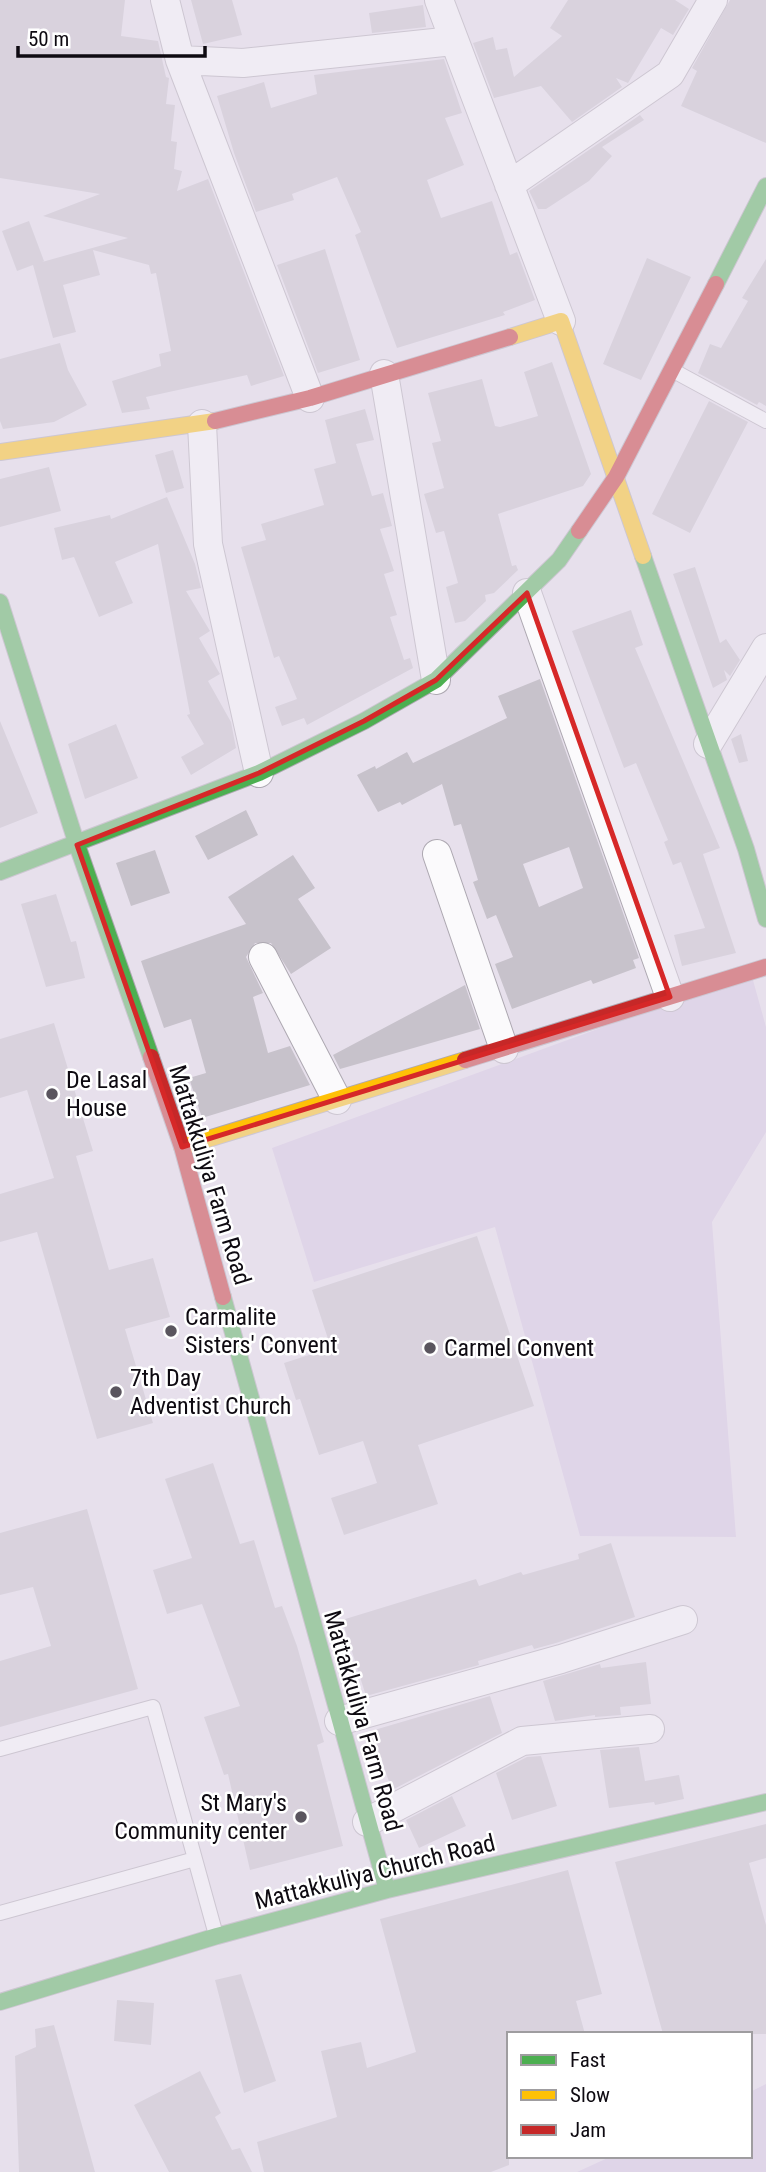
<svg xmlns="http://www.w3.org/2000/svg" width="766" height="2172" viewBox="0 0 766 2172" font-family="'Roboto Condensed',sans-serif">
	<rect width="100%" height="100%" fill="#e7e0ec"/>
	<!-- green -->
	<path fill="#d6c7e2" d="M751,973L766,1027V1132L712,1222L736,1537L580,1536L495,1227L314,1282L272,1148Z
		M766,2084V2172H577L612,2156H750V2092Z"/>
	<!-- building -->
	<path fill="#c7c2cb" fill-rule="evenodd" d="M0,0H125L121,36L158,41L166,77L169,78L166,104L175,105L171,141L177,142L174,169L182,171L177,191L208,179L284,376L251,386L247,375L146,397L150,409L122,413L112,381L161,366L159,354L171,351L156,273L151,274L149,265L93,250L100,275L63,285L76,332L53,338L33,265L17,271L2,231L29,221L44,261L42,262L128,238L43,216L100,194L0,178Z
		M191,0H232L242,35L203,44Z
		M568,0H675L689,9L673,35L661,28L628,83L616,78L622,87L572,122L541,86L494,98L473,43L493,37L496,50L507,48L514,77L562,36L550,28Z
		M730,0H766V143L681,106L697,71L692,68Z
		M423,5L426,27L372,33L369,13Z
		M444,59L462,113L445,118L464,165L427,180L441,218L492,201L510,255L517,252L535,300L503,312L505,315L397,348L355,235L361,232L337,177L292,194L294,200L256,212L234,153L217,96L264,82L271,108L317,94L314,75Z
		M640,115L644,120L602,147L612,156L589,181L546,209H538L529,191Z
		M325,249L360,360L318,373L277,265Z
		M647,258L691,277L641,380L603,364Z
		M766,259V406L759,402L757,405L698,373L710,344L721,348L748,301L742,298Z
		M60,343L68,370L87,405L54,422L3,429L0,421V359Z
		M552,362L591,474L583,486L498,514L512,566L516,565L518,570L494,593L485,595L486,601L465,621L455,623L446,587L458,583L444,531L436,533L424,494L444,488L432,443L441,441L428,393L482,379L495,426L500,427L538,416L524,372Z
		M709,401L748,422L690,533L652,514Z
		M365,409L374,440L356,444L372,496L383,493L392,526L380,529L394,571L384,574L397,615L390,617L404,660L410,658L413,668L307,725L304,718L282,726L275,707L297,699L279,656L274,658L241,547L266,540L261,524L324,505L314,469L336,463L325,420Z
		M173,450L184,488L166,493L155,455Z
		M49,467L61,511L0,527V479Z
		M167,497L195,564L201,588L186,591L210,631L199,638L220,674L208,681L231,722L236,748L191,775L181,757L204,744L187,715L190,714L158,544L115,562L133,603L99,617L74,557L62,560L54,528L110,515L111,519Z
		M695,567L720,643L726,639L740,660L730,676L724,670L727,680L713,688L673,574Z
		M631,610L643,645L635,648L720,848L703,854L736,953L682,966L674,935L705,928L681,862L673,865L664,842L668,840L636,763L624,768L572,631Z
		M540,679L639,958L633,960L636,968L593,984L591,980L512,1009L495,964L513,957L496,915L487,919L473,882L478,880L461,824L454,826L442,784L402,805L400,802L378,812L357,775L375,766L376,769L407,752L413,763L507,718L498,696ZM569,847L583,888L539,907L523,864Z
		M0,721L38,813L0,828Z
		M116,724L138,778L85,799L68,744Z
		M741,734L748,761L739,763L731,739Z
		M246,810L258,835L208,860L195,836Z
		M155,850L170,893L131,906L116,863Z
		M293,855L315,888L298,899L331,948L291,974L271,943H255L246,957L263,993L253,997L268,1053L290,1046L310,1085L202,1118L189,1078L206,1073L191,1019L164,1028L141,961L246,924L228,897Z
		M56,894L71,942L76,941L85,978L46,987L21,904Z
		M465,985L480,1029L340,1069L333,1055Z
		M54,1023L93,1151L76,1156L109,1270L153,1258L170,1317L125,1329L153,1423L97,1439L37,1232L0,1242V1194L54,1178L27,1090L0,1098V1039Z
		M477,1236L534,1406L418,1445L438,1504L344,1535L331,1498L377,1483L363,1441L319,1455L300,1399L296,1400L284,1363L331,1348L312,1290Z
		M213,1463L240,1544L254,1540L275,1608L282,1606L297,1646L324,1742L317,1745L343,1846L250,1870L228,1774L224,1775L204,1717L240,1706L202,1604L167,1614L153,1570L192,1558L165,1479Z
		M87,1509L138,1689L0,1727V1661L51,1646L33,1587L0,1595V1533Z
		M611,1543L635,1617L556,1643L534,1649L532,1645L478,1661L479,1665L366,1696L342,1620L476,1579L479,1586L521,1572L523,1575L579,1559L578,1554Z
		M646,1662L651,1704L620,1707L621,1715L595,1717V1715L555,1721L543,1681L600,1664L601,1668Z
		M490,1696L502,1733L392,1790L371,1731Z
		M639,1747L645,1781L679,1775L684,1799L655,1805L654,1802L609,1808L600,1750Z
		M541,1756L557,1806L512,1820L496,1773L527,1757Z
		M452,1796L466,1826L419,1848L406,1820Z
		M766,1824V1858L749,1863L766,1925V2034H663L615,1862Z
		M568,1870L602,1994L576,2001L585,2034H509V2165L491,2172H264L257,2142L337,2117L321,2051L361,2042L367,2068L416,2052L380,1919Z
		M241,1974L276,2081L244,2093L215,1980Z
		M117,2000L154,2003L151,2045L114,2041Z
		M54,2025L95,2172H19L15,2056L36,2047L35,2029Z
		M200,2071L221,2113L215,2117L232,2150L240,2148L252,2172H169L134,2105Z"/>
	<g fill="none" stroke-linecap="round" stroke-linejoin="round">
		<!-- lane casing -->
		<g stroke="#ada8b1" stroke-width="16">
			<path id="lane" d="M672,370L766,421
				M0,1749L153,1707L216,1935
				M0,1913L195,1859"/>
		</g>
		<!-- street casing -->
		<g stroke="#ada8b1" stroke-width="30">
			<path id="street" d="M165,0L180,60L310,398
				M439,0L561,321
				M180,60L243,63L453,41
				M509,185L670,74L713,0
				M384,374L436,680
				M202,424L208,544L259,773
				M527,593L670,997
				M708,744L766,648
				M437,854L504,1049
				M263,957L337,1100
				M339,1721L561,1659L683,1620
				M367,1822L522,1741L650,1729"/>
		</g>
		<!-- fast casing -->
		<g stroke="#ada8b1" stroke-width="18">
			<path id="fast" d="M716,284L766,186
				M643,556L746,849L766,919
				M0,602L77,845L151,1057
				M0,872L259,773L364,721L436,680L559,560L579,531
				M223,1297L387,1890
				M0,2002L217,1936L387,1890L766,1802"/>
		</g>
		<!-- slow casing -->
		<g stroke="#ada8b1" stroke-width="18">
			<path id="slow" d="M510,337L561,321L643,556
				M0,452L215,421
				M182,1147L465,1060"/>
		</g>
		<!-- jam casing -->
		<g stroke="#ada8b1" stroke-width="18">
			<path id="jam" d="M215,421L310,398L510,337
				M579,531L616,477L716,284
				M151,1057L182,1147L223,1297
				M465,1060L766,967"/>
		</g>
		<!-- lane -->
		<use href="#lane" stroke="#fbfafc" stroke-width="14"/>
		<!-- street -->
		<use href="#street" stroke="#fbfafc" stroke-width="28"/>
		<!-- fast -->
		<use href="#fast" stroke="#4caf50" stroke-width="16"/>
		<!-- slow -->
		<use href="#slow" stroke="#ffc107" stroke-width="16"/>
		<!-- jam -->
		<use href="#jam" stroke="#c62828" stroke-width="16"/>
	</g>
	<!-- marked area -->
	<path d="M0 0H766V2172H0ZM527,593L670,997L182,1147L77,845L259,773L364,721L436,680Z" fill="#e7e0ec" fill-opacity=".55" fill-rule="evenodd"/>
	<path fill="none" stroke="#d62828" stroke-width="5" stroke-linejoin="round" d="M527,593L670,997L182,1147L77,845L259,773L364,721L436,680Z"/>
	<!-- markers -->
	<g fill="#5a555e" stroke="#fff" stroke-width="2.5">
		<circle cx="52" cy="1094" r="7"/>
		<circle cx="171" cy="1331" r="7"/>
		<circle cx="430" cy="1348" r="7"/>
		<circle cx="116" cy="1392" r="7"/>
		<circle cx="301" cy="1817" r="7"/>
	</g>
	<g text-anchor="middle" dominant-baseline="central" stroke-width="5" stroke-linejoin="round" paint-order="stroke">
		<!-- poi labels -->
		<g font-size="24" fill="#0e0a11" stroke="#fff" text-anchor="start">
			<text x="66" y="1080">De Lasal<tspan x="66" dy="28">House</tspan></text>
			<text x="185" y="1317">Carmalite<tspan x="185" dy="28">Sisters' Convent</tspan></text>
			<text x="444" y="1348">Carmel Convent</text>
			<text x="130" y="1378">7th Day<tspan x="130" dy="28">Adventist Church</tspan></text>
			<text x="287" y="1803" text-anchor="end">St Mary's<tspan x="287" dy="28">Community center</tspan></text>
		</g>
		<!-- street labels -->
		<g font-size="24" fill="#0e0a11" stroke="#fff">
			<text transform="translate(210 1175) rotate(73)">Mattakkuliya Farm Road</text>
			<text transform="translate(363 1721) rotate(74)">Mattakkuliya Farm Road</text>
			<text transform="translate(375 1872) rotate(-14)">Mattakkuliya Church Road</text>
		</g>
	</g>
	<!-- legend -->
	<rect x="507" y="2032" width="245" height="126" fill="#ffffff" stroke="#9f9da0" stroke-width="2"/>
	<rect x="521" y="2055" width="35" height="10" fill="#4caf50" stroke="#9f9da0" stroke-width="2"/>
	<text x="570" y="2067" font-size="21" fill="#0e0a11">Fast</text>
	<rect x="521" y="2090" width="35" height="10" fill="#ffc107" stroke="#9f9da0" stroke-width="2"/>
	<text x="570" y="2102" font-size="21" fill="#0e0a11">Slow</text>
	<rect x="521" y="2125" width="35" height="10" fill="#c62828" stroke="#9f9da0" stroke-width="2"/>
	<text x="570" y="2137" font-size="21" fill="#0e0a11">Jam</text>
	<!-- scale -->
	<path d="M18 46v10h187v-10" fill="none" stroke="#0e0a11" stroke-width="3.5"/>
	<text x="28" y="46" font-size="21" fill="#0e0a11" stroke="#ffffff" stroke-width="5" paint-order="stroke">50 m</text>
</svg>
